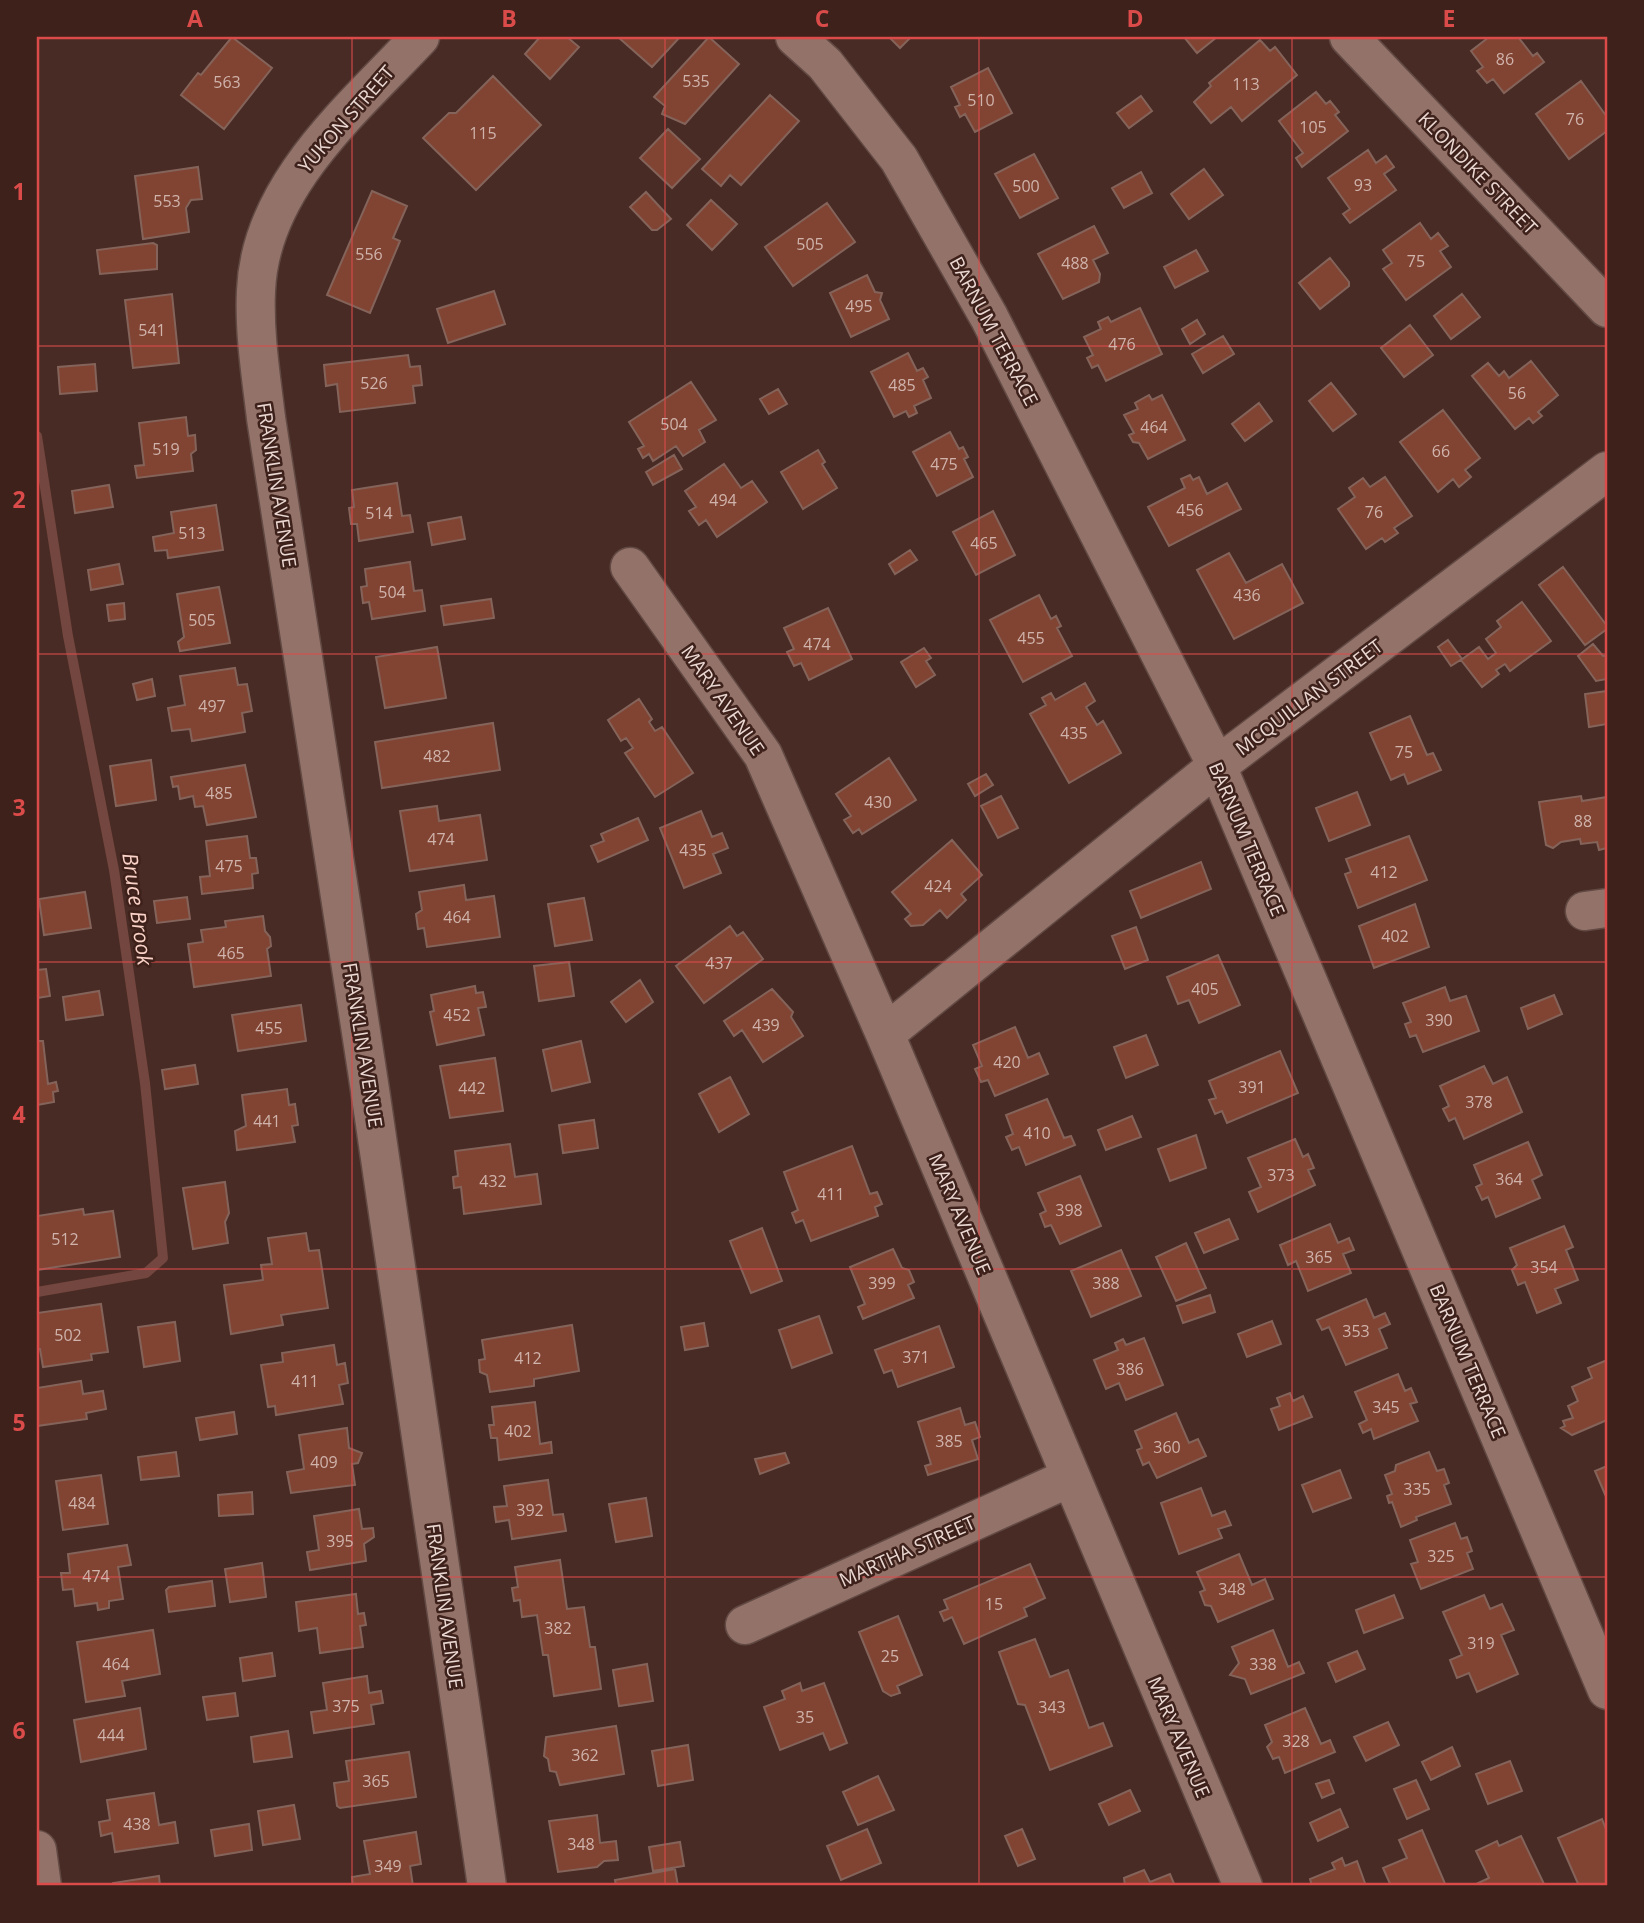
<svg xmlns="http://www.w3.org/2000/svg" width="1644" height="1923" viewBox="0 0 1644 1923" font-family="'Open Sans',sans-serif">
	<rect width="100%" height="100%" fill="#482b24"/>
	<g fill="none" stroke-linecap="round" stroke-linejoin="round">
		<!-- stream -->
		<path stroke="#73463f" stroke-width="10" d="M37,436L68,636L114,870L145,1083L163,1258L146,1273L37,1292"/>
	</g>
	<!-- building -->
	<path fill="#814433" stroke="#84635a" stroke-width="2" d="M232,37L272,68L224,129L181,95L198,73L201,75Z
		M540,37H567L579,47L550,79L525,54Z
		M618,37H680L652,67Z
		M709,37L739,64L685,124L662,114L665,106L654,97Z
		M889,37H911L900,48Z
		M1184,37H1217L1197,53Z
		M1489,37H1518L1533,56L1537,53L1544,62L1504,93L1493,79L1487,83L1477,71L1483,67L1471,51Z
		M1260,40L1270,51L1275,47L1297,75L1242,121L1231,107L1211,123L1194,102L1211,86L1209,83Z
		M988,68L1012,113L975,132L965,114L960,117L955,107L960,105L951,87Z
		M493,76L541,125L476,190L423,138L449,113H456Z
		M1581,81L1607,117V131L1569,159L1536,114Z
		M1316,92L1326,104L1330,101L1339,112L1335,115L1348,131L1302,167L1296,158L1303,153L1279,121Z
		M770,95L799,121L741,185L730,175L721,186L702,169Z
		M1141,96L1152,111L1129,128L1117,113Z
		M668,129L700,159L672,188L640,158Z
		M1368,150L1376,163L1386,156L1394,167L1384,174L1396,190L1350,223L1343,214L1350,209L1328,178Z
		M1034,154L1058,198L1020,218L995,174Z
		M198,167L202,199L191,200L186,208L189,232L143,239L135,176Z
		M1204,169L1223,195L1189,219L1171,194Z
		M1141,172L1152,193L1124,208L1112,188Z
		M372,191L407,206L393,238L400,241L370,313L327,295Z
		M646,192L671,219L657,230H652L630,207Z
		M711,200L737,224L712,250L687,225Z
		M827,203L855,242L793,286L765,247Z
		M1420,223L1431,239L1438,233L1448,246L1440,251L1451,267L1406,300L1383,269L1392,263L1383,250Z
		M1094,226L1108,253L1093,260L1100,274L1099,282L1063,299L1038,254Z
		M153,243L157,245V269L100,274L97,250Z
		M1196,250L1208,271L1175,288L1164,267Z
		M1330,258L1349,282V286L1320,309L1299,283Z
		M867,275L875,292L882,293L880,300L889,319L851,337L830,293Z
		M494,291L505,324L448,343L437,309Z
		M172,294L179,363L133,368L125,300Z
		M1462,294L1480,317L1451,339L1434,316Z
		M1140,308L1162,354L1106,381L1098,365L1092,368L1087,358L1093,355L1084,337L1101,329L1098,322L1108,317L1111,322Z
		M1197,320L1205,334L1190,344L1182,329Z
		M1410,325L1433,355L1404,377L1381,348Z
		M1223,336L1234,354L1203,373L1192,354Z
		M908,353L917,371L923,368L928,377L923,380L931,398L914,406L917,413L909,417L906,411L894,417L871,372Z
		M408,355L410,367L420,366L422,385L413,386L415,403L340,412L337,384L326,386L324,365Z
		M1531,361L1558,395L1538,412L1542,416L1533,423L1529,418L1515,429L1472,376L1488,363L1499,376L1504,371L1509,378Z
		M95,364L97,391L60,394L58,367Z
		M691,382L716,420L699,430L705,442L683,456L676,446L653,461L649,454L643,458L638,449L644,446L629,422Z
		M1331,383L1356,414L1333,431L1309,401Z
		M778,389L787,404L769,414L760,399Z
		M1149,395L1152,400L1162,395L1185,440L1148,459L1139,443L1133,442L1129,435L1134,433L1124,415L1138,409L1135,403Z
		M1259,403L1272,421L1245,441L1232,424Z
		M1443,410L1480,458L1465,470L1471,477L1459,487L1453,479L1438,492L1400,442Z
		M186,417L188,436L195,435L196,450L191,454L193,471L137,478L135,466L144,465L139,423Z
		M950,432L959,449L963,447L968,457L964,459L973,477L937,496L913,452Z
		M818,450L825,462L822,464L837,488L803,509L781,472Z
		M674,455L682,469L653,485L646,472Z
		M724,464L741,488L752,481L767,502L717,537L706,520L699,525L689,511L696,507L685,491Z
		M1190,475L1193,480L1199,477L1207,494L1227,483L1241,509L1169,546L1148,507L1185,488L1181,479Z
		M1385,477L1412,516L1394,528L1398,533L1385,542L1382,538L1366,549L1338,509L1355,497L1349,488L1363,478L1370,487Z
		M397,483L402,516L410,515L413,532L359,541L357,524H351L349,508L354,507L352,490Z
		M109,485L113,507L75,513L72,491Z
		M216,505L223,550L168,558L167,550L155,551L153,537L174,533L171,512Z
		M993,511L1015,555L976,575L953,532Z
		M461,517L465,539L432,545L428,523Z
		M910,550L917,560L895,574L889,564Z
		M1229,553L1246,583L1282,564L1303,603L1234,639L1197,570Z
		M410,562L414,591L422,590L425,611L372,619L369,602L363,603L361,587L367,586L365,569Z
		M119,564L123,584L91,590L88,570Z
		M1563,567L1607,626V629L1585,645L1539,585Z
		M219,587L230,643L180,651L178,642L184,637L177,594Z
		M1039,595L1051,619L1056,616L1061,626L1057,628L1072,656L1023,682L990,620Z
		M491,599L494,618L444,625L441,606Z
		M1522,602L1551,641L1510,671L1505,664L1496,670L1499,674L1482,687L1461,660L1479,647L1488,659L1496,653L1486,639L1501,627L1497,621Z
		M124,603L125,619L109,621L107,605Z
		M828,608L852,659L809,680L801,663L794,666L787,652L794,649L784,628Z
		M1448,640L1462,659L1451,666L1438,647Z
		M1593,644L1603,656L1607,655V679L1596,681L1578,656Z
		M437,647L446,698L385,708L376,657Z
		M924,648L931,658L926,661L935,675L916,687L901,662Z
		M235,668L238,685L247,684L252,711L242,713L245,732L192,741L190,729L172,731L168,708L185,705L180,676Z
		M152,679L155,696L137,700L133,684Z
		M1085,683L1095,701L1086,707L1097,725L1103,721L1121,753L1069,783L1030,714L1046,705L1042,698L1051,693L1055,700Z
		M1607,691V724L1589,727L1585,694Z
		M639,699L652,719L649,722L655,731L662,727L693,773L655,797L625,753L633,748L626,738L621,741L608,720Z
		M1410,716L1427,755L1433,753L1441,770L1408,784L1404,774L1391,780L1370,733Z
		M493,723L500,770L382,788L375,742Z
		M889,758L916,800L862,834L859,829L853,833L844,820L851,816L836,794Z
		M151,760L156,800L116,806L110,766Z
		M245,765L256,817L207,825L203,806L195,807L193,796L180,799L178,786L173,787L171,777Z
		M986,774L993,785L975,796L968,784Z
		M1357,792L1370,825L1329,841L1316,808Z
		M1001,796L1018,828L998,838L981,806Z
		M1581,796L1582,801L1607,797V848L1599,850L1597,842L1581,844L1580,839L1561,842L1553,848L1546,845L1539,802Z
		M437,806L439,821L480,815L487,860L410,871L400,811Z
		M701,811L712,837L722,833L728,848L713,854L721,873L684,888L660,828Z
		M638,818L648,840L598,862L591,846L604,841L601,834Z
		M247,836L250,858H256L258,873L252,874L253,888L202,894L200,877L210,876L206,841Z
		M1409,836L1427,880L1358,908L1345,874L1351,872L1346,859Z
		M952,840L982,875L961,894L966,900L947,918L940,910L923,925L911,926L905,919L911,914L892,892Z
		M1201,862L1211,889L1141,918L1130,891Z
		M464,885L466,900L494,896L500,937L427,947L424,928L418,929L416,914L422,910L419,892Z
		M85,892L91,928L44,935L39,899Z
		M187,897L190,919L157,923L154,901Z
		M584,898L592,940L555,946L548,904Z
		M1415,904L1429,947L1374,968L1359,926Z
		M263,916L265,931L270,937L271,946L267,949L271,976L194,987L188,944L203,942L201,930L226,927L225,921Z
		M730,926L737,936L743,932L763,959L704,1003L676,966Z
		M1136,927L1148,960L1125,969L1112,936Z
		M1218,955L1240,1005L1199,1023L1189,1000L1178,1004L1167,977Z
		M569,962L574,996L539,1001L534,966Z
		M46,969L50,996L37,998V970Z
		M640,980L653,1002L626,1022L611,1002Z
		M475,986L476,993L483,992L486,1007L478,1008L484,1035L437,1045L430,1012L434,1011L431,995Z
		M1445,987L1450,1001L1466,996L1479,1031L1423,1052L1416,1035L1410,1037L1405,1024L1411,1022L1403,1003Z
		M772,989L793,1012L791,1017L803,1036L763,1062L742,1030L734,1036L724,1021Z
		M99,991L103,1015L66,1020L63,997Z
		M1554,995L1562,1014L1528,1029L1521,1008Z
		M301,1005L306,1041L238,1051L232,1015Z
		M1015,1027L1028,1058L1039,1053L1048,1074L995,1096L988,1080L981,1082L975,1069L982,1066L973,1045Z
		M1146,1035L1158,1065L1126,1078L1114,1047Z
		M37,1041H43L48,1084L56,1082L58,1091L53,1092L54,1102L37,1105Z
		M581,1041L590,1082L552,1091L543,1050Z
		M1280,1051L1298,1093L1227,1123L1222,1111L1215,1114L1209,1100L1216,1098L1209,1081Z
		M495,1058L503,1111L450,1118L440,1066Z
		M195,1065L198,1084L165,1089L162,1070Z
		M1484,1066L1493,1084L1507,1077L1522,1112L1464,1139L1455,1118L1449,1121L1443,1109L1449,1106L1440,1086Z
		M730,1077L749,1114L719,1132L699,1094Z
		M287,1089L289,1105L295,1104L298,1125L292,1126L295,1142L237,1150L235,1131L246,1126L242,1095Z
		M1047,1099L1064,1138L1071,1136L1075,1145L1026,1165L1019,1147L1012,1150L1006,1137L1013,1134L1006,1115Z
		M1132,1116L1141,1137L1106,1150L1098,1130Z
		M594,1120L598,1148L563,1153L559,1125Z
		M1196,1135L1206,1168L1170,1181L1158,1149Z
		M1295,1139L1303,1157L1308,1154L1314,1168L1308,1170L1315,1185L1258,1212L1249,1192L1261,1187L1248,1158Z
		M1528,1142L1542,1175L1532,1180L1540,1198L1496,1217L1488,1197L1482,1200L1476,1187L1482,1184L1474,1165Z
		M510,1144L515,1177L537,1174L541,1204L464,1214L461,1187L454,1188L453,1177L458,1176L455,1151Z
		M852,1146L870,1194L877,1192L882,1204L875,1207L878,1216L811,1241L803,1220L796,1223L792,1213L798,1210L784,1172Z
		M1080,1176L1101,1226L1060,1244L1051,1225L1045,1227L1040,1214L1046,1211L1038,1193Z
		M225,1182L229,1213L225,1222L228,1243L193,1249L183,1188Z
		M83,1209L84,1215L113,1211L120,1257L37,1270V1216Z
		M1229,1219L1238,1239L1204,1253L1195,1233Z
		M1330,1224L1338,1243L1349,1238L1354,1250L1343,1254L1351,1273L1308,1291L1296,1261L1288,1265L1280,1245Z
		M1564,1226L1573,1247L1566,1250L1578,1280L1555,1289L1561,1303L1537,1313L1525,1282L1518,1285L1512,1270L1517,1265L1510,1248Z
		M762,1228L782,1281L751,1293L730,1241Z
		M306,1233L309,1251L319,1250L328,1308L281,1315L283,1325L231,1334L224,1285L263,1280L261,1265L272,1264L268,1238Z
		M1186,1243L1206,1288L1176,1301L1156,1257Z
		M893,1249L902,1268L909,1270L914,1282L908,1285L914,1298L863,1319L858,1307L865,1304L850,1267Z
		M1121,1250L1141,1296L1091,1317L1071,1271Z
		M1210,1295L1215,1312L1183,1323L1177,1306Z
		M1366,1299L1374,1318L1385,1313L1390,1324L1379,1329L1387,1348L1346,1365L1329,1327L1322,1330L1317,1320Z
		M101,1304L108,1352L91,1354L92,1360L43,1367L40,1349H37V1313Z
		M819,1316L832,1353L792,1368L779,1330Z
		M1272,1321L1281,1344L1247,1357L1238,1334Z
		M175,1322L180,1361L144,1367L138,1327Z
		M704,1323L708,1346L685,1350L681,1327Z
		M572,1325L579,1371L534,1379V1386L490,1392L487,1375L480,1372L479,1360L485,1359L482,1340Z
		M939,1326L954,1367L898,1387L892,1370L884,1373L875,1350Z
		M1144,1338L1163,1385L1126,1400L1119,1383L1106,1389L1094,1360L1118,1350L1115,1343L1123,1339L1126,1345Z
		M334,1345L337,1365L345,1363L348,1383L339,1385L343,1404L276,1415L275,1406L268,1407L261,1365L283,1362L282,1353Z
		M1607,1360V1420L1572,1435L1561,1428L1565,1426L1563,1421L1573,1418L1568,1406L1578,1401L1572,1387L1592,1378L1588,1368Z
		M1398,1374L1405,1391L1411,1388L1417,1402L1410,1404L1418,1421L1374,1439L1371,1429L1363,1433L1359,1424L1367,1420L1355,1392Z
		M81,1381L83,1394L103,1391L106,1409L86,1413L87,1419L37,1426V1388Z
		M1290,1393L1293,1401L1303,1396L1312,1417L1279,1430L1271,1409L1280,1406L1277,1398Z
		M535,1402L540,1444L551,1442L552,1453L499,1460L497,1438H491L489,1425H494L492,1407Z
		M960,1408L965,1425L975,1422L980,1437L972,1440L978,1459L928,1475L925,1466L931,1464L918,1422Z
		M234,1412L237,1434L200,1440L196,1418Z
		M1176,1413L1189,1443L1198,1439L1206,1456L1157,1478L1149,1462L1143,1465L1137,1450L1142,1448L1135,1431Z
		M347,1428L349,1448L362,1453L358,1463L352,1464L355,1485L291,1493L287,1472L304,1469L299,1435Z
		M176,1452L179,1476L141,1480L138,1457Z
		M1429,1452L1437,1471L1444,1469L1449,1483L1444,1485L1451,1504L1416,1517L1417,1520L1401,1527L1392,1502L1389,1503L1387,1496L1392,1494L1385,1475L1395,1471L1396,1465Z
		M785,1453L789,1463L760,1474L755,1459Z
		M1607,1466V1499L1595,1471Z
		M1340,1470L1351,1498L1313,1512L1302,1485Z
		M101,1475L108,1524L63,1530L56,1481Z
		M548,1480L553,1515L563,1514L566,1531L512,1539L509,1520L496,1522L494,1507L507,1506L504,1486Z
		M1201,1488L1212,1516L1225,1511L1231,1525L1218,1529L1222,1538L1179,1554L1161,1503Z
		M252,1492L253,1514L219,1516L218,1495Z
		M646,1498L652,1536L616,1542L609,1504Z
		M359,1509L362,1529L373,1528L374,1537L364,1544L366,1561L310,1570L307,1552L319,1550L314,1516Z
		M1455,1523L1461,1539L1467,1537L1472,1551L1467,1553L1473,1569L1421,1589L1411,1564L1418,1562L1410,1540Z
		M127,1545L131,1565L118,1567L123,1599L109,1601V1608L98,1610L97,1603L75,1606L73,1589L63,1590L61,1573H70L68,1554Z
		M1239,1554L1252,1585L1265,1579L1273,1599L1218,1622L1211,1606L1205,1605L1200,1592L1205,1590L1197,1572Z
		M560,1560L567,1609L584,1607L590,1647H595L601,1689L554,1696L548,1655H543L537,1615L522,1617L520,1600L514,1601L512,1588L518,1587L515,1567Z
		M262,1563L266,1597L230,1602L225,1569Z
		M1030,1564L1045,1598L1024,1608L1027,1616L964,1644L952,1617L944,1621L940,1612L948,1609L944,1600Z
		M212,1581L215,1606L169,1612L166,1590L169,1587Z
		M356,1594L358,1614L364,1613L366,1625L360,1626L363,1647L320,1653L317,1628L299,1631L296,1602Z
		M1394,1595L1403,1618L1364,1633L1356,1610Z
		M1484,1595L1490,1609L1502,1604L1514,1630L1501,1635L1518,1674L1477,1692L1469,1673L1457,1678L1450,1660L1462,1655L1443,1612Z
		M898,1616L922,1675L897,1686L900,1693L891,1696L883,1691L859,1632Z
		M153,1630L160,1674L122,1681L125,1696L86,1702L77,1642Z
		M1273,1630L1288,1667L1299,1662L1304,1673L1251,1694L1245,1679L1230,1675L1239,1663L1232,1647Z
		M1035,1639L1050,1677L1068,1670L1089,1728L1103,1723L1112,1746L1050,1770L1025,1705L1018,1704L999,1652Z
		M1357,1651L1365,1669L1336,1682L1328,1663Z
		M272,1653L275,1676L243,1681L240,1658Z
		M647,1664L653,1701L619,1706L613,1670Z
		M367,1676L369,1693L381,1691L383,1703L371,1705L374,1724L314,1733L311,1712L327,1710L323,1683Z
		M800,1683L802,1691L824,1683L847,1743L830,1750L823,1733L780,1750L764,1707L785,1699L782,1691Z
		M235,1693L238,1716L207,1720L203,1697Z
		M140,1708L146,1749L81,1762L74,1720Z
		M1305,1708L1321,1744L1330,1740L1335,1752L1285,1773L1279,1757L1273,1759L1267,1747L1272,1742L1265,1725Z
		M1388,1722L1399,1745L1366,1761L1354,1737Z
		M616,1726L624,1774L560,1785L556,1772L550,1771L548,1759L544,1756L546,1737Z
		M288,1731L292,1757L254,1762L251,1737Z
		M688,1745L693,1780L658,1786L652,1751Z
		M1452,1747L1460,1766L1431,1780L1422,1762Z
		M409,1752L416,1797L340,1808L337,1806L334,1783L349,1781L346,1761Z
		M1510,1761L1522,1791L1488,1804L1476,1774Z
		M878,1776L894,1810L858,1825L843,1792Z
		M1329,1780L1334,1793L1322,1798L1316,1784Z
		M1416,1780L1429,1809L1407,1819L1394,1789Z
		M1130,1790L1140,1811L1109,1825L1099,1804Z
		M154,1793L159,1825L175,1822L178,1843L115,1852L112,1833L101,1836L99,1822L110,1820L107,1800Z
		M294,1805L300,1839L263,1845L258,1811Z
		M1340,1809L1348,1827L1318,1841L1310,1823Z
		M597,1815L600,1843L616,1841L618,1860L604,1861L597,1867L558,1872L549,1821Z
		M1602,1819L1607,1832V1886H1579L1558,1838Z
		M249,1824L252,1850L215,1856L211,1830Z
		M867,1829L881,1863L841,1880L827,1846Z
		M1022,1829L1035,1859L1018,1866L1005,1836Z
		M1422,1830L1446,1886H1391L1383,1868L1407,1858L1399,1840Z
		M416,1832L421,1864L410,1866L413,1886H353L352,1877L370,1874L364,1841Z
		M1521,1836L1545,1886H1477L1476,1884L1489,1878L1476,1851L1497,1841L1499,1846Z
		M680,1842L684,1866L653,1871L649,1847Z
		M1342,1858L1345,1866L1357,1861L1366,1886H1312L1310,1879L1335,1869L1332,1863Z
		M675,1869L678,1886H616L615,1880Z
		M1144,1870L1150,1882L1170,1874L1175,1886H1125L1124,1878Z
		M159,1876L160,1886H113V1883Z"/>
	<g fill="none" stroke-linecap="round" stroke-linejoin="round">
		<!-- minor casing -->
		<g stroke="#624a44" stroke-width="41">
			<path id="minor" d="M420,37C354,108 260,185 256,291C254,333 261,376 266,418L370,1090L487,1886
				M795,37L825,64L899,159L989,317L1217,766L1607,1690
				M1349,37L1607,308
				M630,567L763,755L885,1034L1243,1886
				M1585,911L1607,908
				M885,1034L1217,766L1607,471
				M745,1625L1069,1478
				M37,1850L42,1886"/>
		</g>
		<!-- minor -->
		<use href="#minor" stroke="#937269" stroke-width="38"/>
	</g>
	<!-- grid -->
	<path fill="none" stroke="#da4b4a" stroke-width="2" stroke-opacity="0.55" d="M352,37V1886M665,37V1886M979,37V1886M1292,37V1886M37,346H1607M37,654H1607M37,962H1607M37,1269H1607M37,1577H1607"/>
	<g text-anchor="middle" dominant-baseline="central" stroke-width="5" stroke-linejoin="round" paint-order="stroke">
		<!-- number labels -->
		<g font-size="16" fill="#d0b3ab">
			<text x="1505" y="59">86</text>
			<text x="696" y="81">535</text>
			<text x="227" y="82">563</text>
			<text x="1246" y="84">113</text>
			<text x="981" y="100">510</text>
			<text x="1575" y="119">76</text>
			<text x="1313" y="127">105</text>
			<text x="483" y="133">115</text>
			<text x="1363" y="185">93</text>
			<text x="1026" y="186">500</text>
			<text x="167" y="201">553</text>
			<text x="810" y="244">505</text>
			<text x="369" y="254">556</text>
			<text x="1416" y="261">75</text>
			<text x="1075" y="263">488</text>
			<text x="859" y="306">495</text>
			<text x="152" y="330">541</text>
			<text x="1122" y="344">476</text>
			<text x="374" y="383">526</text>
			<text x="902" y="385">485</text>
			<text x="1517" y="393">56</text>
			<text x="674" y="424">504</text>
			<text x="1154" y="427">464</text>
			<text x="166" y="449">519</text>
			<text x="1441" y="451">66</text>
			<text x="944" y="464">475</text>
			<text x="723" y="500">494</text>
			<text x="1190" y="510">456</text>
			<text x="1374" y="512">76</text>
			<text x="379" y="513">514</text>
			<text x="192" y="533">513</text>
			<text x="984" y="543">465</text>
			<text x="392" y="592">504</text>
			<text x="1247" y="595">436</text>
			<text x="202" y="620">505</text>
			<text x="1031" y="638">455</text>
			<text x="817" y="644">474</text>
			<text x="212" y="706">497</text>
			<text x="1074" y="733">435</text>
			<text x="1404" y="752">75</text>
			<text x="437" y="756">482</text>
			<text x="219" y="793">485</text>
			<text x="878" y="802">430</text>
			<text x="1583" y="821">88</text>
			<text x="441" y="839">474</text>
			<text x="693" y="850">435</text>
			<text x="229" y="866">475</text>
			<text x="1384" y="872">412</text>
			<text x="938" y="886">424</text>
			<text x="457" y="917">464</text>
			<text x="1395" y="936">402</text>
			<text x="231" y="953">465</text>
			<text x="719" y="963">437</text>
			<text x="1205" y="989">405</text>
			<text x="457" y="1015">452</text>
			<text x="1439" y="1020">390</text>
			<text x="766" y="1025">439</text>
			<text x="269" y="1028">455</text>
			<text x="1007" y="1062">420</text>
			<text x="1252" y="1087">391</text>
			<text x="472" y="1088">442</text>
			<text x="1479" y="1102">378</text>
			<text x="267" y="1121">441</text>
			<text x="1037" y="1133">410</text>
			<text x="1281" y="1175">373</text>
			<text x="1509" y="1179">364</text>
			<text x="493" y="1181">432</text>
			<text x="831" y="1194">411</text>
			<text x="1069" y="1210">398</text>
			<text x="65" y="1239">512</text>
			<text x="1319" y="1257">365</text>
			<text x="1544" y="1267">354</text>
			<text x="882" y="1283">399</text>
			<text x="1106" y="1283">388</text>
			<text x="1356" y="1331">353</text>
			<text x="68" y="1335">502</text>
			<text x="916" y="1357">371</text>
			<text x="528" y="1358">412</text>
			<text x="1130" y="1369">386</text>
			<text x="305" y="1381">411</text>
			<text x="1386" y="1407">345</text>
			<text x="518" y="1431">402</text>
			<text x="949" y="1441">385</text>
			<text x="1167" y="1447">360</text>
			<text x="324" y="1462">409</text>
			<text x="1417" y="1489">335</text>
			<text x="82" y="1503">484</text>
			<text x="530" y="1510">392</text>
			<text x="340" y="1541">395</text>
			<text x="1441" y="1556">325</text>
			<text x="96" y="1576">474</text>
			<text x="1232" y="1589">348</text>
			<text x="994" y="1604">15</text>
			<text x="558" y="1628">382</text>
			<text x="1481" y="1643">319</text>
			<text x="890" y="1656">25</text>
			<text x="116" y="1664">464</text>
			<text x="1263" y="1664">338</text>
			<text x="346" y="1706">375</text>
			<text x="1052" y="1707">343</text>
			<text x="805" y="1717">35</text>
			<text x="111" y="1735">444</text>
			<text x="1296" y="1741">328</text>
			<text x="585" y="1755">362</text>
			<text x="376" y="1781">365</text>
			<text x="137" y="1824">438</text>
			<text x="581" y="1844">348</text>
			<text x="388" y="1866">349</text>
		</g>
		<!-- street labels -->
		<g font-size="19" fill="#ebd8d3" stroke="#3d211a">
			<text transform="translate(346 119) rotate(-49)">YUKON STREET</text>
			<text transform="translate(1478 173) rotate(46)">KLONDIKE STREET</text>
			<text transform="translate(994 331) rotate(62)">BARNUM TERRACE</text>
			<text transform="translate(277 485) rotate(81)">FRANKLIN AVENUE</text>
			<text transform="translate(1309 697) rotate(-37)">MCQUILLAN STREET</text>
			<text transform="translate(723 700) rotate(55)">MARY AVENUE</text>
			<text transform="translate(1247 839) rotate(67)">BARNUM TERRACE</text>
			<text transform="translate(363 1045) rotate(81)">FRANKLIN AVENUE</text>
			<text transform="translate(960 1214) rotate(67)">MARY AVENUE</text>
			<text transform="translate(1468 1361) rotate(67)">BARNUM TERRACE</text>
			<text transform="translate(907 1551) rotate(-24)">MARTHA STREET</text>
			<text transform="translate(445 1606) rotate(82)">FRANKLIN AVENUE</text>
			<text transform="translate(1179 1737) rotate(67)">MARY AVENUE</text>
		</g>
		<!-- water labels -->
		<g font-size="21" font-style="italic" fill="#fad2c7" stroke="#3d211a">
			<text transform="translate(138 909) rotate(82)">Bruce Brook</text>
		</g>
	</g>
	<!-- border -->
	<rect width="1644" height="1923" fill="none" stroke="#3d211a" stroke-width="77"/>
	<rect x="38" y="38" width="1568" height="1846" fill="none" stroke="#da4b4a" stroke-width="2.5"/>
	<g font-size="23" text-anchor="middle" font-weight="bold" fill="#da4b4a">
		<text x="195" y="27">A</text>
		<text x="509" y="27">B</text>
		<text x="822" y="27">C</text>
		<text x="1135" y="27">D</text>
		<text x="1449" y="27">E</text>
		<text x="19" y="200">1</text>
		<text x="19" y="508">2</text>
		<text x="19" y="816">3</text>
		<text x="19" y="1123">4</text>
		<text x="19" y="1431">5</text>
		<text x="19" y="1739">6</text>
	</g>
</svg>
